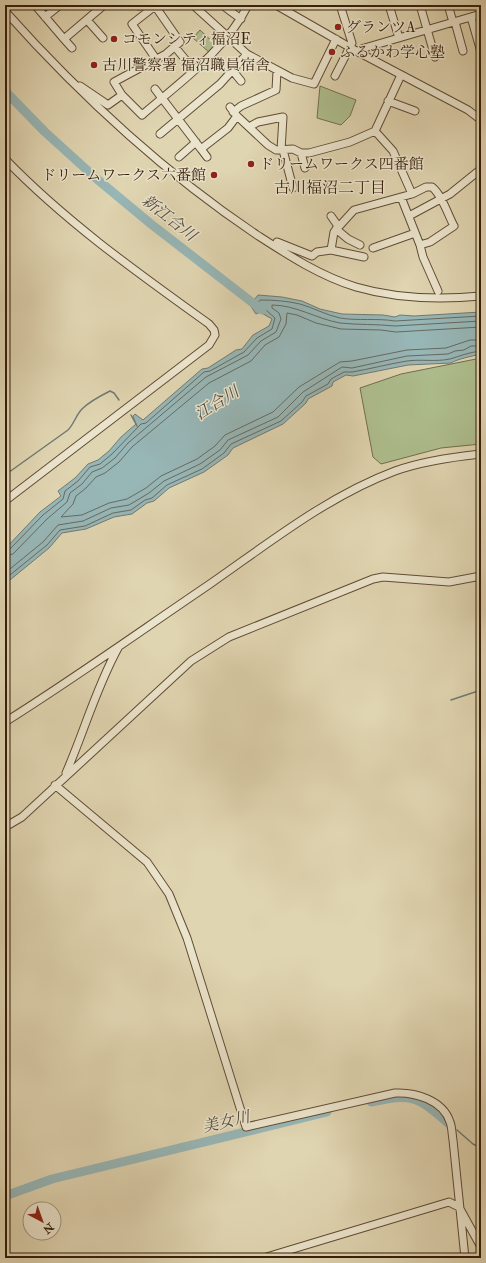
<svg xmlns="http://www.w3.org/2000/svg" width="486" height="1263" viewBox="0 0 486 1263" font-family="'IM FELL Double Pica','Noto Serif JP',serif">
	<rect width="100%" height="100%" fill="#e0d5b1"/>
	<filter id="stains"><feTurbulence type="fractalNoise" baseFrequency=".005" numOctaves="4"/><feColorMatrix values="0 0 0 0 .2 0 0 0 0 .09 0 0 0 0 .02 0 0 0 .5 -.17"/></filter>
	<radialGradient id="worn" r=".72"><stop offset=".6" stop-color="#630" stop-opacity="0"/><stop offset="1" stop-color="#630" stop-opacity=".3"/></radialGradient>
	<!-- green -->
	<path fill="#aebe8e" stroke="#726e4d" d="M200,30L216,45L210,53L193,38Z
		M320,86L356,100L350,116L341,125L317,118Z
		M481,358V444L441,448L381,464L373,457L360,388L401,374Z"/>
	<!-- water -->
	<path fill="#97b6b6" stroke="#707a72" d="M258,295L282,297L302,301L320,309L342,314L383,315L395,317L400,315L414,316L481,312V354C473,356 457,359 451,363L408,365L353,376L346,375L333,382L332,386L308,399L306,403L283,424L233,448L228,455L204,472L169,488L154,501L147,503L132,514L114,517L86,529L62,533L49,548L5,584V549L40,512L61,496L58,491L75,478L88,464L98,460L109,451L121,437L136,424L133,416L135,414L143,420L202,369L208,368L236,350L242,349L253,335L269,326L272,319L260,312L256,314L250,305Z"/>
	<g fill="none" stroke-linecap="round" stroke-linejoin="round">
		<!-- shore -->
		<path stroke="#666a61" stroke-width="1" d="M481,327L396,332L381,330L341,329L316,323L297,315L287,313L286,324L279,337L265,345L251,361L209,383L132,447L119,462L105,473L96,477L86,488L76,496L73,504L61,517L82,515L109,503L127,499L146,488L161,476L197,459L215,446L225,435L273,412L299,387L340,362L352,361L407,350L446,348L470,340H481
			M5,551L9,550L43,515L63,499L65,491L78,481L90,467L100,464L112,454L141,424L146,423L204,372L210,371L244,352L257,338L272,329L275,318L266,310L257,308L256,305L260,300C274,300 287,301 300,304C314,308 326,315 340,318C358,321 377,318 395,321L481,316
			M5,556L13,554L47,519L67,502L70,493L82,484L92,472L102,468L115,458L128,443L206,377L248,355L261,341L276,332L281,319L279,313L272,308V305C296,305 317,319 340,323C358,325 377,324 395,326L481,321
			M5,573L43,542L58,525L83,521L111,508L129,505L149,493L164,481L200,464L220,450L228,440L278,417L303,392L342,367L352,368L407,356L448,354L455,351L464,350L471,346H481
			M5,579L47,545L60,530L85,526L113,513L131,510L145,500L152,498L167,485L202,469L224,453L231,444L281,421L302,402L306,396L328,384L331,379L344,372H352C370,369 388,364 407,361C420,359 436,362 450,359C460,356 470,352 481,351"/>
		<!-- stream -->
		<path stroke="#707a72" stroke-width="1.5" d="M131,415L137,426
			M5,475L68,430C74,424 76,415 82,409C90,401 100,396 110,391L114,393L119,400
			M451,700L481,690
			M457,1130L473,1144L481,1148"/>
		<!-- river -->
		<path stroke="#97b6b6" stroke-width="9" d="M5,91L45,132L98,180L151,224L262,310
			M371,1102C412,1093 417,1096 448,1123
			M5,1196L52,1179L327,1112"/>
		<!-- minor casing -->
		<g stroke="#604c35" stroke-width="9">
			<path id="minor" d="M35,5L64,39L104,5
				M138,5L139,6
				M193,5L247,54L292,78L314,84L336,39
				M222,5L241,19
				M276,5L358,52L468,110L481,120
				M389,5L399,38
				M420,5L435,57
				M448,5L453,22
				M5,11C80,95 163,172 257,235C288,255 320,276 356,287C397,299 438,300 481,296
				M45,17L60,5
				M471,17L481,52
				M87,20L103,38
				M455,22L463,51
				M64,39L72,48
				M175,47L194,70
				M358,52L361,49L481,14
				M156,59L132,24L155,6L180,42L166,54L114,82L122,95L142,115C179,83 226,50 248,5
				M233,71L241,81
				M335,76L352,43L340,5
				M80,86L108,105L122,95
				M155,89L201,149L228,128L237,116
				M388,101L415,111
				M230,107L237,116L268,145L276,150L293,149L301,153H309L350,142L375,131L401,75
				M233,112L241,106L276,90L277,71
				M249,127L258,122L283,117L281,150
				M375,131L393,151L412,194
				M160,134L220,84L247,54
				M201,149L207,157
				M283,150L293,188
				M301,153L305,168
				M179,157L196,142
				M5,159C66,222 138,273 209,324L214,330L215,335L209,345L5,501
				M401,197L420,245
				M331,216L338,226
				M409,216L450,194L481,169
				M336,229L348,239L360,245
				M277,242L312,256L317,252L331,250L334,232L354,210L412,194L426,187H432C442,195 448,215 454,226L430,242L420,245L423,257L438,291
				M373,248L415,233
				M331,250L364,257
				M5,722C75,678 142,630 210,584C269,543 328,496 395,471C423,461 452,457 481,454
				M66,773C84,732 96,688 118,648
				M55,785L147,862L169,894L187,938L246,1127L395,1093C415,1092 443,1100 450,1122C452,1127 452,1134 453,1140L465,1258
				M5,827L22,817L191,661L229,637L373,579L383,577L449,582L481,576
				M263,1258L449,1202L459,1207L481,1247"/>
		</g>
		<!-- minor -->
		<use href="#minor" stroke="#ebe4cc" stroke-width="7"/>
	</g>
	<!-- markers -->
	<g fill="#8f2418" stroke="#ebe4cc" stroke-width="1.5">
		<circle cx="338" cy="27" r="4"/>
		<circle cx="114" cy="39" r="4"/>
		<circle cx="332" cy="52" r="4"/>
		<circle cx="94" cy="65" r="4"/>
		<circle cx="251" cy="164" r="4"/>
		<circle cx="214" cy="175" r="4"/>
	</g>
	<g text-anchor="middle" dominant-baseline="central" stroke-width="3" stroke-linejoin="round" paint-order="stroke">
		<!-- poi labels -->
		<g font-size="15" fill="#351f0c" stroke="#ebe4cc" text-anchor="start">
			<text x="346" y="27">グランツA</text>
			<text x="122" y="39">コモンシティ福沼E</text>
			<text x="340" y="52">ふるかわ学心塾</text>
			<text x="102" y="65">古川警察署 福沼職員宿舎</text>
			<text x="259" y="164">ドリームワークス四番館</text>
			<text x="206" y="175" text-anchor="end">ドリームワークス六番館</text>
		</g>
		<!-- neighbourhood labels -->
		<g font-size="16" fill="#351f0c" stroke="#ebe4cc">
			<text x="330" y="188">古川福沼二丁目</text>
		</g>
		<!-- water labels -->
		<g font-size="16" font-style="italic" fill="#524c3f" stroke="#ebe4cc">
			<text transform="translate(169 218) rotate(38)">新江合川</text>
			<text transform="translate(217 403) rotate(-32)">江合川</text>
			<text transform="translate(226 1122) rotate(-13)">美女川</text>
		</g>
	</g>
	<!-- margin -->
	<rect width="486" height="1263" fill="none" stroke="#e0d5b1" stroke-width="20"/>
	<rect x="6" y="6" width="474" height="1251" fill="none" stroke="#351f0c" stroke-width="2"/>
	<rect x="10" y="10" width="466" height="1243" fill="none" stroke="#351f0c"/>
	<!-- north arrow -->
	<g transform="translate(42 1221) rotate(139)"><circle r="19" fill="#ebe4cc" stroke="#a2957f"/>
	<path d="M0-3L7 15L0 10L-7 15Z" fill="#8f2418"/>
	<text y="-6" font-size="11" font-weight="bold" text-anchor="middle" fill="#351f0c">N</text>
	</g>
	<rect width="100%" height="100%" filter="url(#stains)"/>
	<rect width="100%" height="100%" fill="url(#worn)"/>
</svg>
